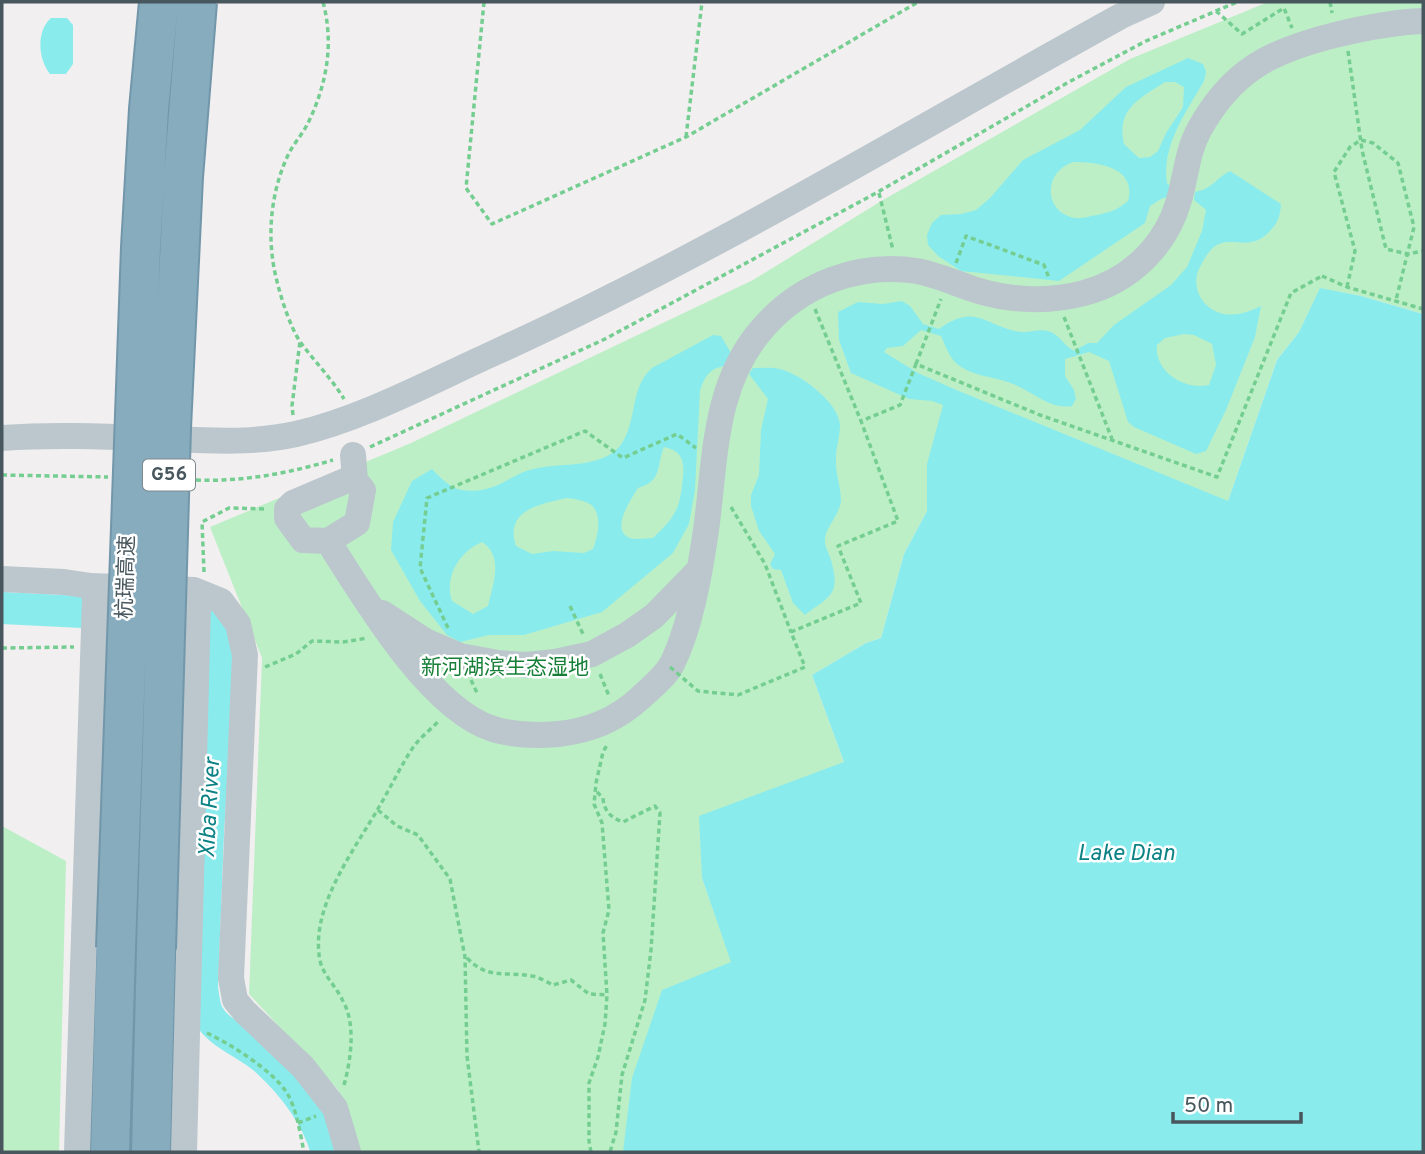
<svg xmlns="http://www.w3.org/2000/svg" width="1425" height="1154" viewBox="0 0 1425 1154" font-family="Overpass,'Noto Sans SC',sans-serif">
	<rect width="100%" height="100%" fill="#f2eff0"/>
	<!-- green -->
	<path fill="#bdefc7" d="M1268,2H1423V314L1361,296L1320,289L1299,332L1277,360L1228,501L927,464V511L904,554L881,638L866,643L812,675L844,762L702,878L732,962L623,1152H360L338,1090L249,994L262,658L210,527L411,443L753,280L883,200L1130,59Z
		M2,826L66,861L59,1152H2Z"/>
	<!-- water -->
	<path fill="#8aebed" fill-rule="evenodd" d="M51,18H67L73,25V64L66,74H50C38,59 36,31 51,18Z
		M1188,58L1203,64L1206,72L1204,81C1187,111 1161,146 1167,183L1175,191L1174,195L1161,199L1150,206L1145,223L1059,281L961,271L938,256L928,245L927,235L932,223L941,215L961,214L976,210L990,198L1023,160L1080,130L1126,87ZM1165,82H1175L1184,87L1183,107L1166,133L1158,151L1150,157L1139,158L1124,144C1116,109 1139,99 1165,82ZM1073,162C1098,162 1137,167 1128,201C1118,210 1110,212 1097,215C1090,216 1082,219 1075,218C1043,212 1043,172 1073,162Z
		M1230,171L1281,204C1280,217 1278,223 1269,232C1249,253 1230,234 1214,247C1209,251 1204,259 1201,265C1189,284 1201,310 1224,314C1238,316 1249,312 1261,306L1255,337L1226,410L1206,451L1196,454L1134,427L1128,422L1109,361L1089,352L1065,359V376L1074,390L1076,399L1072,406C1051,410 1031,391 1013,384C994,376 973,377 957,364C949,357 945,345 941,336L921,330L903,346L887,348L884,352L918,373L954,389L1228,501L1277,360L1299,332L1320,288L1361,296L1423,314V1152H623L632,1078L662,990L731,962L702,878L699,816L844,762L812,675L866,643L881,638L904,554L927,511V464L943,405L932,401L909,399L851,373L839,340L838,312L858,302L883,304L902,301L910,306L923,324L939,329C974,304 982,323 1015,331C1028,335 1040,326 1053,333C1061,338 1065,346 1074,351L1088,343H1097L1114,325L1171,285L1187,267L1202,231L1206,210L1194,200L1195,192C1212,189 1215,179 1230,171ZM1184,334L1194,335L1212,344L1216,365L1209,385C1184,391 1154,371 1157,345L1165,338Z
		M713,335L721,336L734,358L732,365C712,367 706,372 700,391L695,490L689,524L673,553L602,612L524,635H489L460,642L447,635L420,601L391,550L393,522L412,481L432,469C440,477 451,489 462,490C497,495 509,473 538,468C562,463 602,468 620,446C638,422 629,388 652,368ZM664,447C687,452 684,467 682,486C681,493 680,501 677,508C672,520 662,529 653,538C646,538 636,540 630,538C609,530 632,498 638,488C663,481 656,466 664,447ZM567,498C574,499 583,500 590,504C603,513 598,536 593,549L584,553L553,551L532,554L516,546C504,510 540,504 567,498ZM482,542C504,556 493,584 488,606L473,614L452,601C444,577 459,552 482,542Z
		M753,368C762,368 772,367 780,369C801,374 839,403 840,425C840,438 835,450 836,463C836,475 841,488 841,500C840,515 826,526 825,539C824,546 829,553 831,560C841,595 830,596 805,615L793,603L781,570L773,569L770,564L775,554L759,531L751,506V495L759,475L761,430L768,399L749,374Z"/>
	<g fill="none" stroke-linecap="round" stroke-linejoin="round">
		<!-- river -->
		<path stroke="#8aebed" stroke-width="32" d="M2,608L123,614
			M171,617C203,619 204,618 220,647L208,833L202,988C203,995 204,1003 206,1010C215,1034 250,1044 268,1062C294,1086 318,1118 327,1152"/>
		<!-- highway casing -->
		<g stroke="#7297aa" stroke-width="42">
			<path id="highway" d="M110,1152L116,948
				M151,1152L156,949"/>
		</g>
		<!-- path -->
		<path stroke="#75ce91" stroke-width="3.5" stroke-dasharray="5 3.5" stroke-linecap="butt" d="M323,2C334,43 327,83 309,121C304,132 295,142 289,153C272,188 267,230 274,268C278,289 289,326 301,343C315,362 332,379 344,399
			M484,2L466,188L492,224L686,137L918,2
			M1330,2L1332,13
			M1216,11L1242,34L1284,8L1292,28
			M1348,51L1362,150L1386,249L1408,254L1423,251
			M686,137L702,2
			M879,193L893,250
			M956,263L966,236L1044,265L1049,278
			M1322,276L1347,287L1423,309
			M1347,287L1355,251L1334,172L1350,147L1361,140L1373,143L1398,163L1414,227L1396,300
			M815,309L861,421
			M1064,317L1112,439
			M916,364L941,299
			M293,415L292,406L300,341
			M370,447L605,339L878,192L1067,83L1146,41L1237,2
			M2,475L108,477
			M196,480C242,482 290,473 333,460
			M731,507L765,564L791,632
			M204,572L202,522L229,508L267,509
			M570,606L583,634
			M448,628L420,568L427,498L585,431L623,458L677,434L696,448
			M2,648L74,647
			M265,667L296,654L312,641L343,642L368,638
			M600,674L609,696
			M471,680L478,695
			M597,792L603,798C604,811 611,818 623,822L655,806L660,813L651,950L645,1000L622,1075L616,1132L610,1152
			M378,810L397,826L418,835L450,879L465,957L467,1056L479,1152
			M467,958C488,980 505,971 532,976C539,977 547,982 553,985L571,980L589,994L607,995
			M207,1033C232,1045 272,1070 287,1093C297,1110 300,1133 304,1152
			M344,1085C351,1060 356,1024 343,1001C335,984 320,973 319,954C313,903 355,849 379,807C391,787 401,765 414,746C421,737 432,728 440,720
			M298,1123L316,1116
			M591,1152L589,1141V1083L598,1057L605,1024L607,995L603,933L609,910L602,823L594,804L596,783L603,752L607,745"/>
		<!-- minor -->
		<path stroke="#bbc7cc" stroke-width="26" d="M2,438C59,434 116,437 173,439C214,441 256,443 296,434C362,419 432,381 494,353C710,255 914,130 1121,16L1152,2
			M353,455L355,480
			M355,480L363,490L357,523L328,541L303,540L287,518V509L293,503L345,481Z
			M328,541C363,596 429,709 493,729C513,735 537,736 558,734C588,731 616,720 639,699C650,689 665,677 672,664C690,628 699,577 705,537C716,466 711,386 763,328C801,284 859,262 917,271C938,275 959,285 979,291C1013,301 1051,302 1084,293C1130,281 1166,246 1179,200C1186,177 1187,152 1199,130C1232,70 1271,51 1335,35C1364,28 1393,22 1423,21
			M2,579L64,582L91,586L194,590L221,601L238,624L245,655L231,978L235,1000L245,1012L303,1067L335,1108L348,1152
			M382,613L425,641L460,656L498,663L526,665L555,662L592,654L627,635L654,616L698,571
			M77,1152L95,598L91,586
			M184,1152L198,604L194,590"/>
		<!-- highway -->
		<use href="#highway" stroke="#86acbe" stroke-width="38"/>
		<!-- highway-bridge casing -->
		<g stroke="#7297aa" stroke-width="42" stroke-linecap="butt">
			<path id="highway-bridge" d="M116,948L141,247L149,109L159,2
				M156,949L171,428L183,177L197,2"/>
		</g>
		<!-- path-bridge -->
		<path stroke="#75ce91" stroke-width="3.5" stroke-dasharray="5 3.5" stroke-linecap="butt" d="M670,667L698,691L738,695L805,667L791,632L861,603L838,546L898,521L861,421L900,405L916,364L1040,415L1217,477L1291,293L1322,276"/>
		<!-- highway-bridge -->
		<use href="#highway-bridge" stroke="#86acbe" stroke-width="38"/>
	</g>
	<g text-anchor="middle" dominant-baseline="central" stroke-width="5" stroke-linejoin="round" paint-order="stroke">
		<!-- shield labels -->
		<rect fill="#fff" stroke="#7e898e" stroke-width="2" x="143" y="459.5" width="52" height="31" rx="5"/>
		<g font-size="19" font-weight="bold" fill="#47575d">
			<text x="169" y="475">G56</text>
		</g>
		<!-- street labels -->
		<g font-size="21" fill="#47575d" stroke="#fff">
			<text transform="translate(127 577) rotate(-88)">杭瑞高速</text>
		</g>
		<!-- park labels -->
		<g font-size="21" fill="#167f37" stroke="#fff">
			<text x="505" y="668">新河湖滨生态湿地</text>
		</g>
		<!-- water labels -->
		<g font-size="23" font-style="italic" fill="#0c8284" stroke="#fff">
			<text transform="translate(211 808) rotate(-87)">Xiba River</text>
			<text x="1126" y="854">Lake Dian</text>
		</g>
	</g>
	<!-- border -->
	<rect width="1425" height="1154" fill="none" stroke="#47575d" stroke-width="7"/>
	<!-- scale -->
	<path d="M1173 1112v10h128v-10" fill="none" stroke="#47575d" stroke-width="3.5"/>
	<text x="1184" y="1112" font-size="21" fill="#47575d" stroke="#ffffff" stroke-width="5" paint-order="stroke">50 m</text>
</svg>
